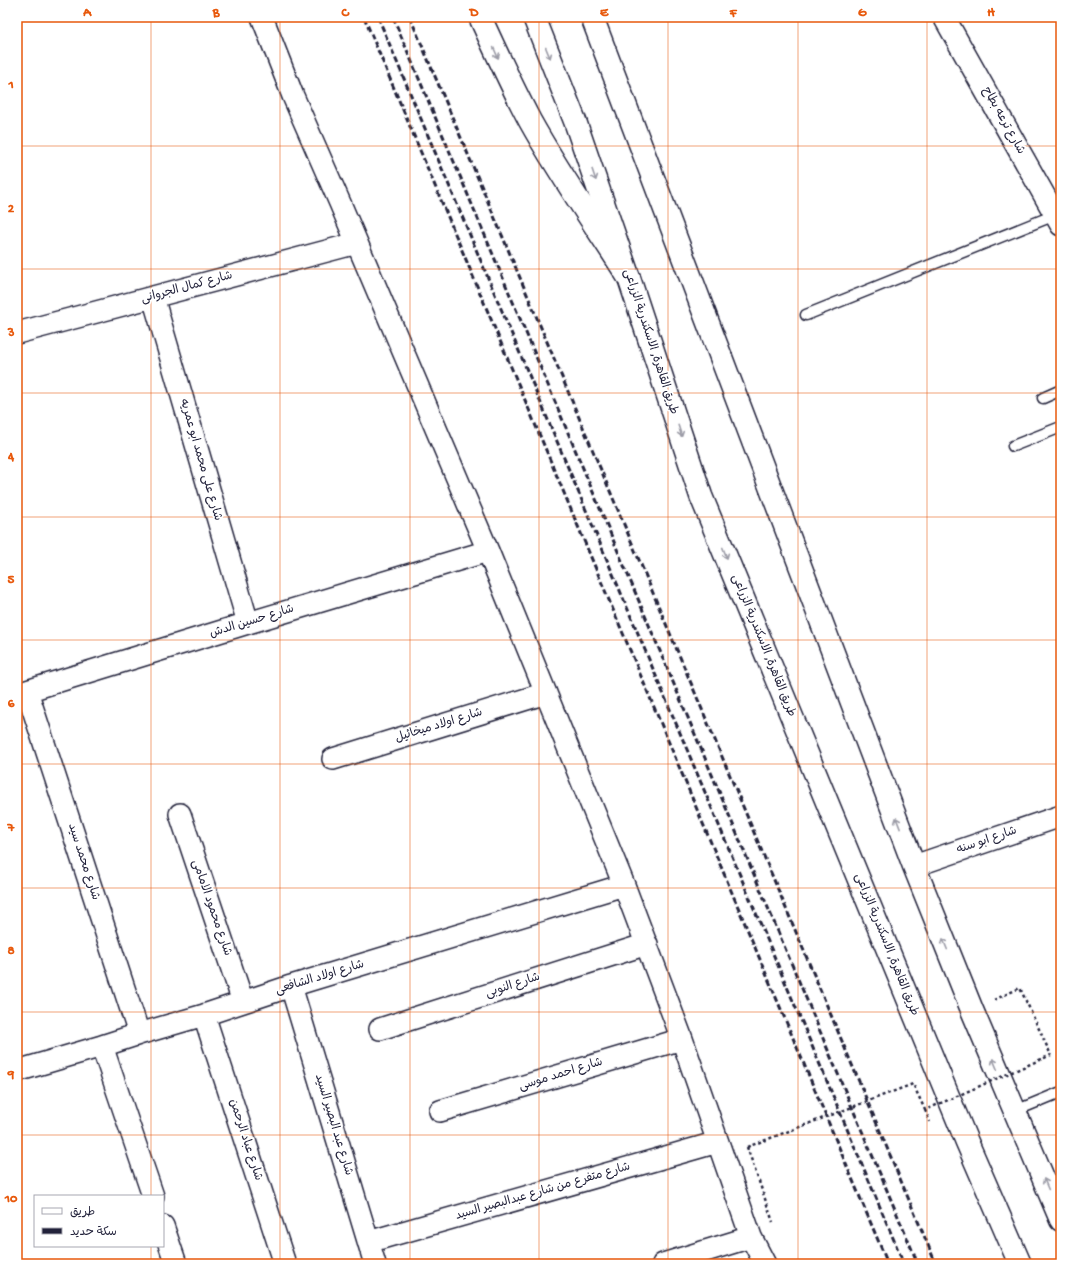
<svg xmlns="http://www.w3.org/2000/svg" width="1078" height="1281" viewBox="0 0 1078 1281" font-family="'Gochi Hand','Playpen Sans Arabic',sans-serif">
	<rect width="100%" height="100%" fill="#fff"/>
	<filter id="ink" filterUnits="userSpaceOnUse"><feTurbulence type="fractalNoise" baseFrequency=".025" numOctaves="2"/><feDisplacementMap in="SourceGraphic" scale="8" xChannelSelector="R" yChannelSelector="G"/><feConvolveMatrix kernelMatrix="1 2 1 2 8 2 1 2 1" color-interpolation-filters="sRGB"/></filter>
	<g filter="url(#ink)">
		<g fill="none" stroke-linecap="round" stroke-linejoin="round">
			<!-- service casing -->
			<g stroke="#22223b" stroke-width="13">
				<path id="service" d="M806,315L1055,215
					M1043,398L1061,390
					M1013,446L1061,427
					M1015,1111L1061,1092"/>
			</g>
			<!-- minor casing -->
			<g stroke="#22223b" stroke-width="24">
				<path id="minor" d="M262,17L293,96L340,203L488,551L624,885L682,1039L751,1237L765,1264
					M944,17L1061,225
					M153,297L248,623
					M17,333L357,243
					M27,691L139,1034
					M17,694L248,623L488,551
					M333,759L546,693
					M180,814L243,1002
					M914,866L1061,816
					M291,986L375,1264
					M204,1015L285,1264
					M380,1029L647,944
					M102,1046L153,1196
					M17,1071L102,1046L139,1034L204,1015L291,986L624,885
					M440,1111L682,1039
					M163,1226L176,1264
					M368,1242L718,1142
					M663,1264L751,1237"/>
			</g>
			<!-- trunk casing -->
			<g stroke="#22223b" stroke-width="25">
				<path id="trunk" d="M534,17L575,121L629,278L701,496L967,1142L1020,1264
					M592,17L914,866L972,1010L1061,1220"/>
			</g>
			<!-- motorway casing -->
			<g stroke="#22223b" stroke-width="25">
				<path id="motorway" d="M480,17C496,52 512,87 530,121C560,175 596,226 629,278"/>
			</g>
			<!-- path -->
			<path stroke="#22223b" stroke-width="2.5" stroke-dasharray="3 3" stroke-linecap="butt" d="M994,1000L1020,988L1051,1055
				M925,1110L930,1122
				M747,1147L773,1222"/>
			<!-- service -->
			<use href="#service" stroke="#fff" stroke-width="10"/>
			<!-- minor -->
			<use href="#minor" stroke="#fff" stroke-width="21"/>
			<!-- trunk -->
			<use href="#trunk" stroke="#fff" stroke-width="22"/>
			<!-- motorway -->
			<use href="#motorway" stroke="#fff" stroke-width="22"/>
			<!-- rail -->
			<path stroke="#22223b" stroke-width="3" stroke-dasharray="6 3" stroke-linecap="butt" d="M364,17L888,1264
				M378,17L904,1264
				M393,17L918,1264
				M410,17L936,1264"/>
			<!-- path-bridge -->
			<path stroke="#22223b" stroke-width="2.5" stroke-dasharray="3 3" stroke-linecap="butt" d="M747,1147L913,1084L925,1110L1051,1055"/>
		</g>
		<!-- one-way arrows -->
		<defs><path id="oneway-shaft" d="M-6 0H5M1.5-3L5.5 0L1.5 3" fill="none" stroke-width="1.6" stroke-linecap="round" stroke-linejoin="round"/></defs>
		<g stroke="#9c9ca7">
			<use href="#oneway-shaft" transform="translate(496 53) rotate(66)"/>
			<use href="#oneway-shaft" transform="translate(548 53) rotate(68)"/>
			<use href="#oneway-shaft" transform="translate(594 175) rotate(71)"/>
			<use href="#oneway-shaft" transform="translate(680 431) rotate(72)"/>
			<use href="#oneway-shaft" transform="translate(725 553) rotate(68)"/>
			<use href="#oneway-shaft" transform="translate(898 823) rotate(-111)"/>
			<use href="#oneway-shaft" transform="translate(945 944) rotate(-112)"/>
			<use href="#oneway-shaft" transform="translate(995 1064) rotate(-113)"/>
			<use href="#oneway-shaft" transform="translate(1046 1184) rotate(-113)"/>
		</g>
	</g>
	<!-- grid -->
	<path fill="none" stroke="#e8590c" stroke-width="1" stroke-opacity="0.55" d="M151,17V1196M280,17V1264M410,17V1264M539,17V1264M668,17V1264M798,17V1264M927,17V1264M17,146H1061M17,269H1061M17,393H1061M17,517H1061M17,640H1061M17,764H1061M17,888H1061M17,1012H1061M17,1135H1061M151,1246V1264"/>
	<g text-anchor="middle" dominant-baseline="central" stroke-width="3.5" stroke-linejoin="round" paint-order="stroke">
		<!-- street labels -->
		<g font-size="12" fill="#22223b" stroke="#fff">
			<text transform="translate(1003 121) rotate(61)">شارع ترعه بطاح</text>
			<text transform="translate(187 288) rotate(-15)">شارع كمال الجروانى</text>
			<text transform="translate(650 342) rotate(72)">طريق القاهرة, الاسكندرية الزراعى</text>
			<text transform="translate(200 460) rotate(74)">شارع على محمد ابو عمريه</text>
			<text transform="translate(252 622) rotate(-17)">شارع حسين الدش</text>
			<text transform="translate(763 646) rotate(68)">طريق القاهرة, الاسكندرية الزراعى</text>
			<text transform="translate(439 726) rotate(-17)">شارع اولاد ميخائيل</text>
			<text transform="translate(987 841) rotate(-19)">شارع ابو سنه</text>
			<text transform="translate(83 862) rotate(72)">شارع محمد سيد</text>
			<text transform="translate(211 908) rotate(71)">شارع محمود الامامى</text>
			<text transform="translate(886 945) rotate(68)">طريق القاهرة, الاسكندرية الزراعى</text>
			<text transform="translate(320 978) rotate(-17)">شارع اولاد الشافعى</text>
			<text transform="translate(513 986) rotate(-18)">شارع النوبى</text>
			<text transform="translate(561 1075) rotate(-17)">شارع احمد موسى</text>
			<text transform="translate(333 1125) rotate(73)">شارع عبد البصير السيد</text>
			<text transform="translate(245 1140) rotate(72)">شارع عباد الرحمن</text>
			<text transform="translate(543 1192) rotate(-16)">شارع متفرع من شارع عبدالبصير السيد</text>
		</g>
	</g>
	<!-- margin -->
	<rect width="1078" height="1281" fill="none" stroke="#fff" stroke-width="44"/>
	<!-- legend -->
	<rect x="34" y="1195" width="130" height="52" fill="#ffffff" stroke="#a7a7b1"/>
	<rect x="42" y="1208" width="20" height="6" fill="#ffffff" stroke="#a7a7b1"/>
	<text x="70" y="1215" font-size="12" fill="#22223b">طريق</text>
	<rect x="42" y="1228" width="20" height="6" fill="#22223b" stroke="#a7a7b1"/>
	<text x="70" y="1235" font-size="12" fill="#22223b">سكة حديد</text>
	<rect x="22" y="22" width="1034" height="1237" fill="none" stroke="#e8590c" stroke-width="1.5"/>
	<g font-size="13" text-anchor="middle" font-weight="bold" fill="#e8590c">
		<text x="87" y="16">A</text>
		<text x="216" y="16">B</text>
		<text x="345" y="16">C</text>
		<text x="474" y="16">D</text>
		<text x="604" y="16">E</text>
		<text x="733" y="16">F</text>
		<text x="862" y="16">G</text>
		<text x="991" y="16">H</text>
		<text x="11" y="88">1</text>
		<text x="11" y="212">2</text>
		<text x="11" y="336">3</text>
		<text x="11" y="460">4</text>
		<text x="11" y="583">5</text>
		<text x="11" y="707">6</text>
		<text x="11" y="831">7</text>
		<text x="11" y="954">8</text>
		<text x="11" y="1078">9</text>
		<text x="11" y="1202">10</text>
	</g>
</svg>
